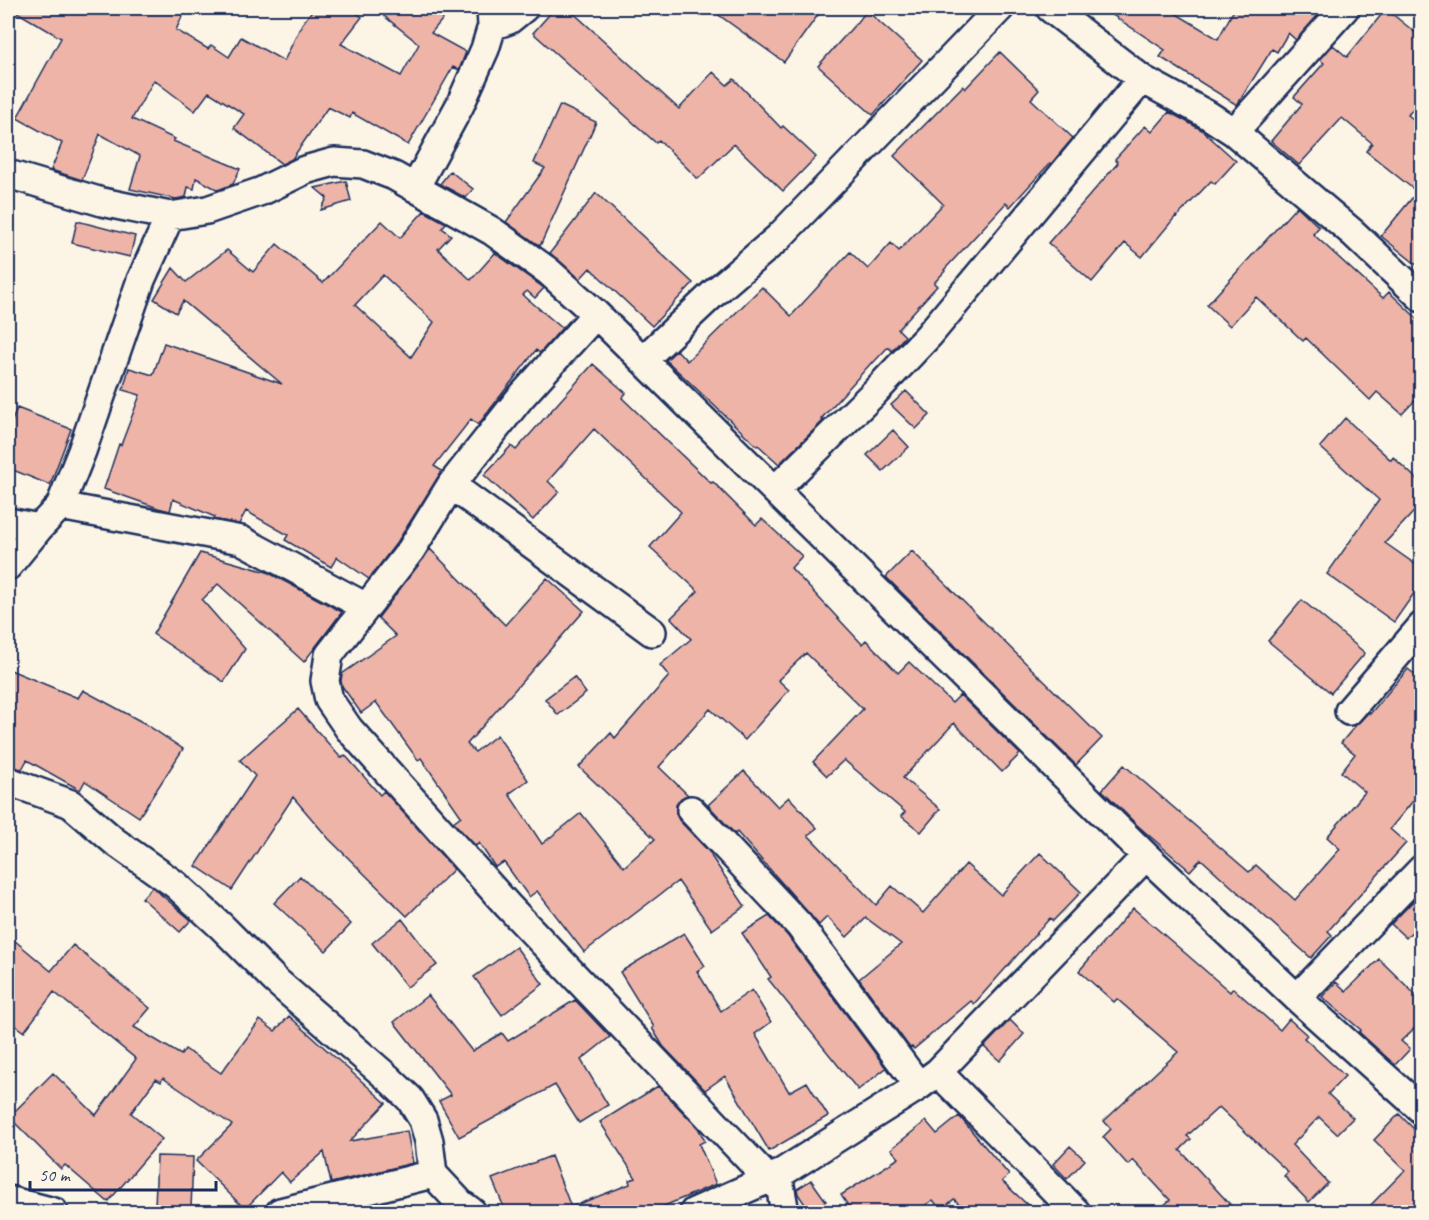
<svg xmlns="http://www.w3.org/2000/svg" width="1429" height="1220" viewBox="0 0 1429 1220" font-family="Caveat,sans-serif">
	<rect width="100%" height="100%" fill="#fcf5e5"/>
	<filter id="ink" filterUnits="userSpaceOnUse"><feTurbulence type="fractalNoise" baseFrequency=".0167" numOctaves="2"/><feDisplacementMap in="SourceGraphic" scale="12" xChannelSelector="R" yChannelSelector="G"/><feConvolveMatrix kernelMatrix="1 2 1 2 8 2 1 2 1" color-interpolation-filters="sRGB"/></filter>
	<g filter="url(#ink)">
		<!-- building -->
		<path fill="#eeb4a7" stroke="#1b2f5e" stroke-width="1.5" fill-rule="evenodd" d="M10,8H186L176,30L208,49L211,45L229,57L241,37L284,61L302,24L314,8H349L362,17L341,44L401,76L419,44L374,8H452L431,33L466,52L459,70L453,67L408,145L352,113L350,118L328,107L292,159L282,164L234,128L244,114L209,92L195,111L154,80L132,119L175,139L173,141L240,169L233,184L218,190L196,178L194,189L188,187L186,197L176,199L130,189L140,156L100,134L82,180L51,170L62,143L17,118L61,38Z
			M555,8H568L679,109L713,72L727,85L734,79L781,128L783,126L816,157L783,191L734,144L698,179L659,140L656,143L533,33Z
			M709,8H823L784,62Z
			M1102,8H1167L1218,39L1235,8H1310L1319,14L1296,40L1288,33L1277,52L1272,49L1237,105L1160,57L1165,50Z
			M1386,9L1422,38V98L1408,115L1422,126V269L1381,236L1417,192L1366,151L1372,143L1342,118L1299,165L1271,141L1302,104L1294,97L1324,63L1320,60L1333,45L1347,57Z
			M867,11L922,60L873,115L818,66Z
			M1000,52L1039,90L1031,99L1073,138L1051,164L1050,163L1010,207L1006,203L944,270L945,271L934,283L937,286L898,329L905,336L892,351L888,347L873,363L872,362L821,419L823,421L779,464L758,445L757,446L666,360L677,350L687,361L762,287L791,316L850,252L868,269L891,243L899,251L943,204L894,156L963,86L965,89Z
			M560,105L596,122L540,246L506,222L545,168L534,163Z
			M1169,112L1202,130L1236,161L1215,184L1211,181L1177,217L1176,216L1142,257L1125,243L1092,282L1048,243L1118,163L1115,159L1145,126L1152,132Z
			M450,171L473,189L466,198L440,184Z
			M346,181L351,201L321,210L327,198L315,188Z
			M596,193L693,283L652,326L590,268L580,279L550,253Z
			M1297,206L1319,227L1313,234L1383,298L1389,292L1422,323V393L1402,414L1377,392L1370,400L1306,338L1303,341L1256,297L1230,326L1207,305Z
			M424,211L446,223L442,228L451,235L438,249L471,280L495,253L544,288L535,298L527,291L523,295L562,328L540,353L536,350L478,425L471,419L434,466L442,471L398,541L369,579L337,557L331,567L285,540L288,535L246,511L239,524L213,519L215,517L173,499L170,511L158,508L104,489L119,444L121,445L140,395L123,390L129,368L153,375L164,343L282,384L183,301L176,313L154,299L173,268L186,282L227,250L253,272L277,244L323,283L382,221L400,238ZM383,275L434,322L411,357L355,305Z
			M77,221L135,236L130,257L72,243Z
			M593,364L626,393L622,398L711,483L713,482L756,525L762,519L802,556L791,568L862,644L866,640L898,673L909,662L952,703L960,695L1020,754L1002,772L954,723L903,778L940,809L921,832L901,816L905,812L844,760L827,776L813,762L863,709L806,653L778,680L789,690L745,740L710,709L659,767L688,795L681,798L676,805V813L679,820L712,855L711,856L745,906L712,930L678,881L584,952L537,891L529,897L504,862L495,867L479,843L476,846L453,822L461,816L421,758L418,760L376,702L361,713L342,686L341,681L342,674L396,636L378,618L430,549L505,625L547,578L584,611L467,744L475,752L497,735L528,780L509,794L542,844L581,813L624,867L655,839L579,767L611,733L615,738L669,676L660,665L691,639L671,618L698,591L650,547L681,512L594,429L548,481L559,492L533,520L484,475L511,446L516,450Z
			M906,391L930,415L916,429L891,405Z
			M17,408L71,429L50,485L8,468V431Z
			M1345,418L1391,460L1393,457L1422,484V503L1385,543L1422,569V582L1394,622L1327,574L1379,500L1320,447Z
			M893,430L909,447L883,471L867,455Z
			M912,551L1102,738L1076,765L886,577Z
			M200,553L267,572L342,612L304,662L218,584L202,600L245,649L224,682L153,634Z
			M1302,600L1365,653L1331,693L1268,641Z
			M8,669L78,698L83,690L144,723L183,749L139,817L85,781L80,790L27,760L22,769L8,766Z
			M1408,669L1422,680V790L1390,829L1406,843L1328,931L1332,935L1311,958L1201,859L1190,871L1137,825L1102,790L1124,765L1249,872L1256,865L1295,900L1340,849L1327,837L1365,792L1341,772L1355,754L1341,743L1356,725L1369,712L1370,714Z
			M574,677L586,693L558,715L545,699Z
			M298,709L341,758L345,755L380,795L384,791L454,869L407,916L329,839L293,797L232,890L196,866L255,776L240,760Z
			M744,771L778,807L789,797L817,828L808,835L876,905L892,886L923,913L966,864L1001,895L1040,853L1081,892L1053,921L1050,918L974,1004L971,1001L914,1049L912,1047L910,1048L859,979L901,944L866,918L847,937L827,917L819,925L737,832L735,834L708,805Z
			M300,876L351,924L326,951L274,903Z
			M152,887L191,920L180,932L142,898Z
			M1422,892V921L1406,938L1391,924Z
			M1133,908L1230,992L1233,988L1280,1030L1289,1019L1307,1035L1304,1038L1345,1076L1328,1094L1353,1118L1337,1134L1319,1117L1292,1145L1328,1183L1309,1202L1284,1176L1288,1172L1219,1107L1187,1136L1191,1139L1180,1150L1237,1212H1156L1170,1200L1133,1160L1128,1165L1103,1137L1111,1129L1104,1121L1178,1052L1117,999L1114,1002L1079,971Z
			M769,916L787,935L886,1068L858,1090L768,979L771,977L742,933Z
			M402,919L437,965L407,987L372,943Z
			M684,933L705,966L697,971L721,1011L752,990L771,1022L755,1034L789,1092L807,1082L828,1116L769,1151L725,1076L705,1090L663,1046L652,1028L654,1027L620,972Z
			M8,935L51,971L73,945L150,1008L134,1027L181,1055L185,1049L221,1073L260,1020L275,1031L289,1016L386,1103L350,1141L407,1131L413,1163L331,1183L324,1152L290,1182L281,1172L245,1209L196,1161L232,1125L163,1078L161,1082L156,1079L131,1113L162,1139L108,1202L65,1165L61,1169L9,1117L53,1073L96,1115L136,1059L54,992L24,1032L8,1020Z
			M516,947L543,984L502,1015L474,977Z
			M1379,959L1422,1001V1021L1401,1041L1410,1049L1395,1065L1359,1032L1361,1030L1322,997L1336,982L1346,991Z
			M428,995L472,1051L502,1033L508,1041L575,1000L610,1037L581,1060L608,1105L579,1123L555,1085L459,1137L439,1101L451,1095L394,1022Z
			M1010,1020L1024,1034L1000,1061L984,1047Z
			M658,1086L698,1128L705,1141L699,1144L716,1184L650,1212H506L492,1179L551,1156L571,1207L630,1184L629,1180L636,1178L600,1122Z
			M1399,1114L1422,1137V1212H1364L1405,1170L1374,1140Z
			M959,1116L1009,1175L1002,1181L1035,1212H968L954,1199L941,1210L933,1200L915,1212H852L841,1195L899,1158L891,1149L926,1121L937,1134Z
			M1070,1146L1085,1160L1067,1179L1053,1164Z
			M157,1156L193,1157L191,1209L155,1207Z
			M811,1180L826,1201L810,1212L798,1194L797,1189Z"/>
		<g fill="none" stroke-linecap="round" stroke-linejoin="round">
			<!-- minor casing -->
			<g stroke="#1b2f5e" stroke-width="32">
				<path id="minor" d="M1050,8L1142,79L1208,115L1234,132L1353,233L1422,298
					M492,26L509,20L524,8
					M1234,132L1345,8
					M8,174L102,202L170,216L207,210L262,191L305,170L334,162L363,164L394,176L492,231L548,271L596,314L1146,856L1297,998L1422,1110
					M415,188L460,105L485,49L492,26L491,8
					M596,314L520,398L451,485L411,550L329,655L325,681L329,700L349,729L508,906L769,1180
					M643,360L714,293L778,238L1000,8
					M451,485L652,632
					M775,490L874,393L929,335L1142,79
					M60,506L241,540L366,607
					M8,522L39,528
					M8,566L39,528L60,506L82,451L141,280L170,216
					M1349,711L1422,626
					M8,781L71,804L114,841L176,885L221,926L275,980L388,1078L410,1099L423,1120L429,1141L433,1174L461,1204L472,1212
					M691,810L799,925L919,1086
					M1297,998L1422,869
					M938,1072L1076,1212
					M778,1175L785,1212
					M8,1200L54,1212
					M280,1212L433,1174
					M694,1212L778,1175L919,1086L938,1072L1146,856"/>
			</g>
			<!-- minor -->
			<use href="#minor" stroke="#fcf5e5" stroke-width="27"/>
		</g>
	</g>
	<!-- margin -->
	<rect width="1429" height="1220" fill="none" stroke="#fcf5e5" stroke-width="30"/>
	<rect x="15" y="15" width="1399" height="1190" fill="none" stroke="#1b2f5e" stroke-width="2" filter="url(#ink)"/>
	<!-- scale -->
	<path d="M30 1181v9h186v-9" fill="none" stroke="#1b2f5e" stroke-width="3"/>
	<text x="39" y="1181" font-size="18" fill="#1b2f5e" stroke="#fcf5e5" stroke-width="4.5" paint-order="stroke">50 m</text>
</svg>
